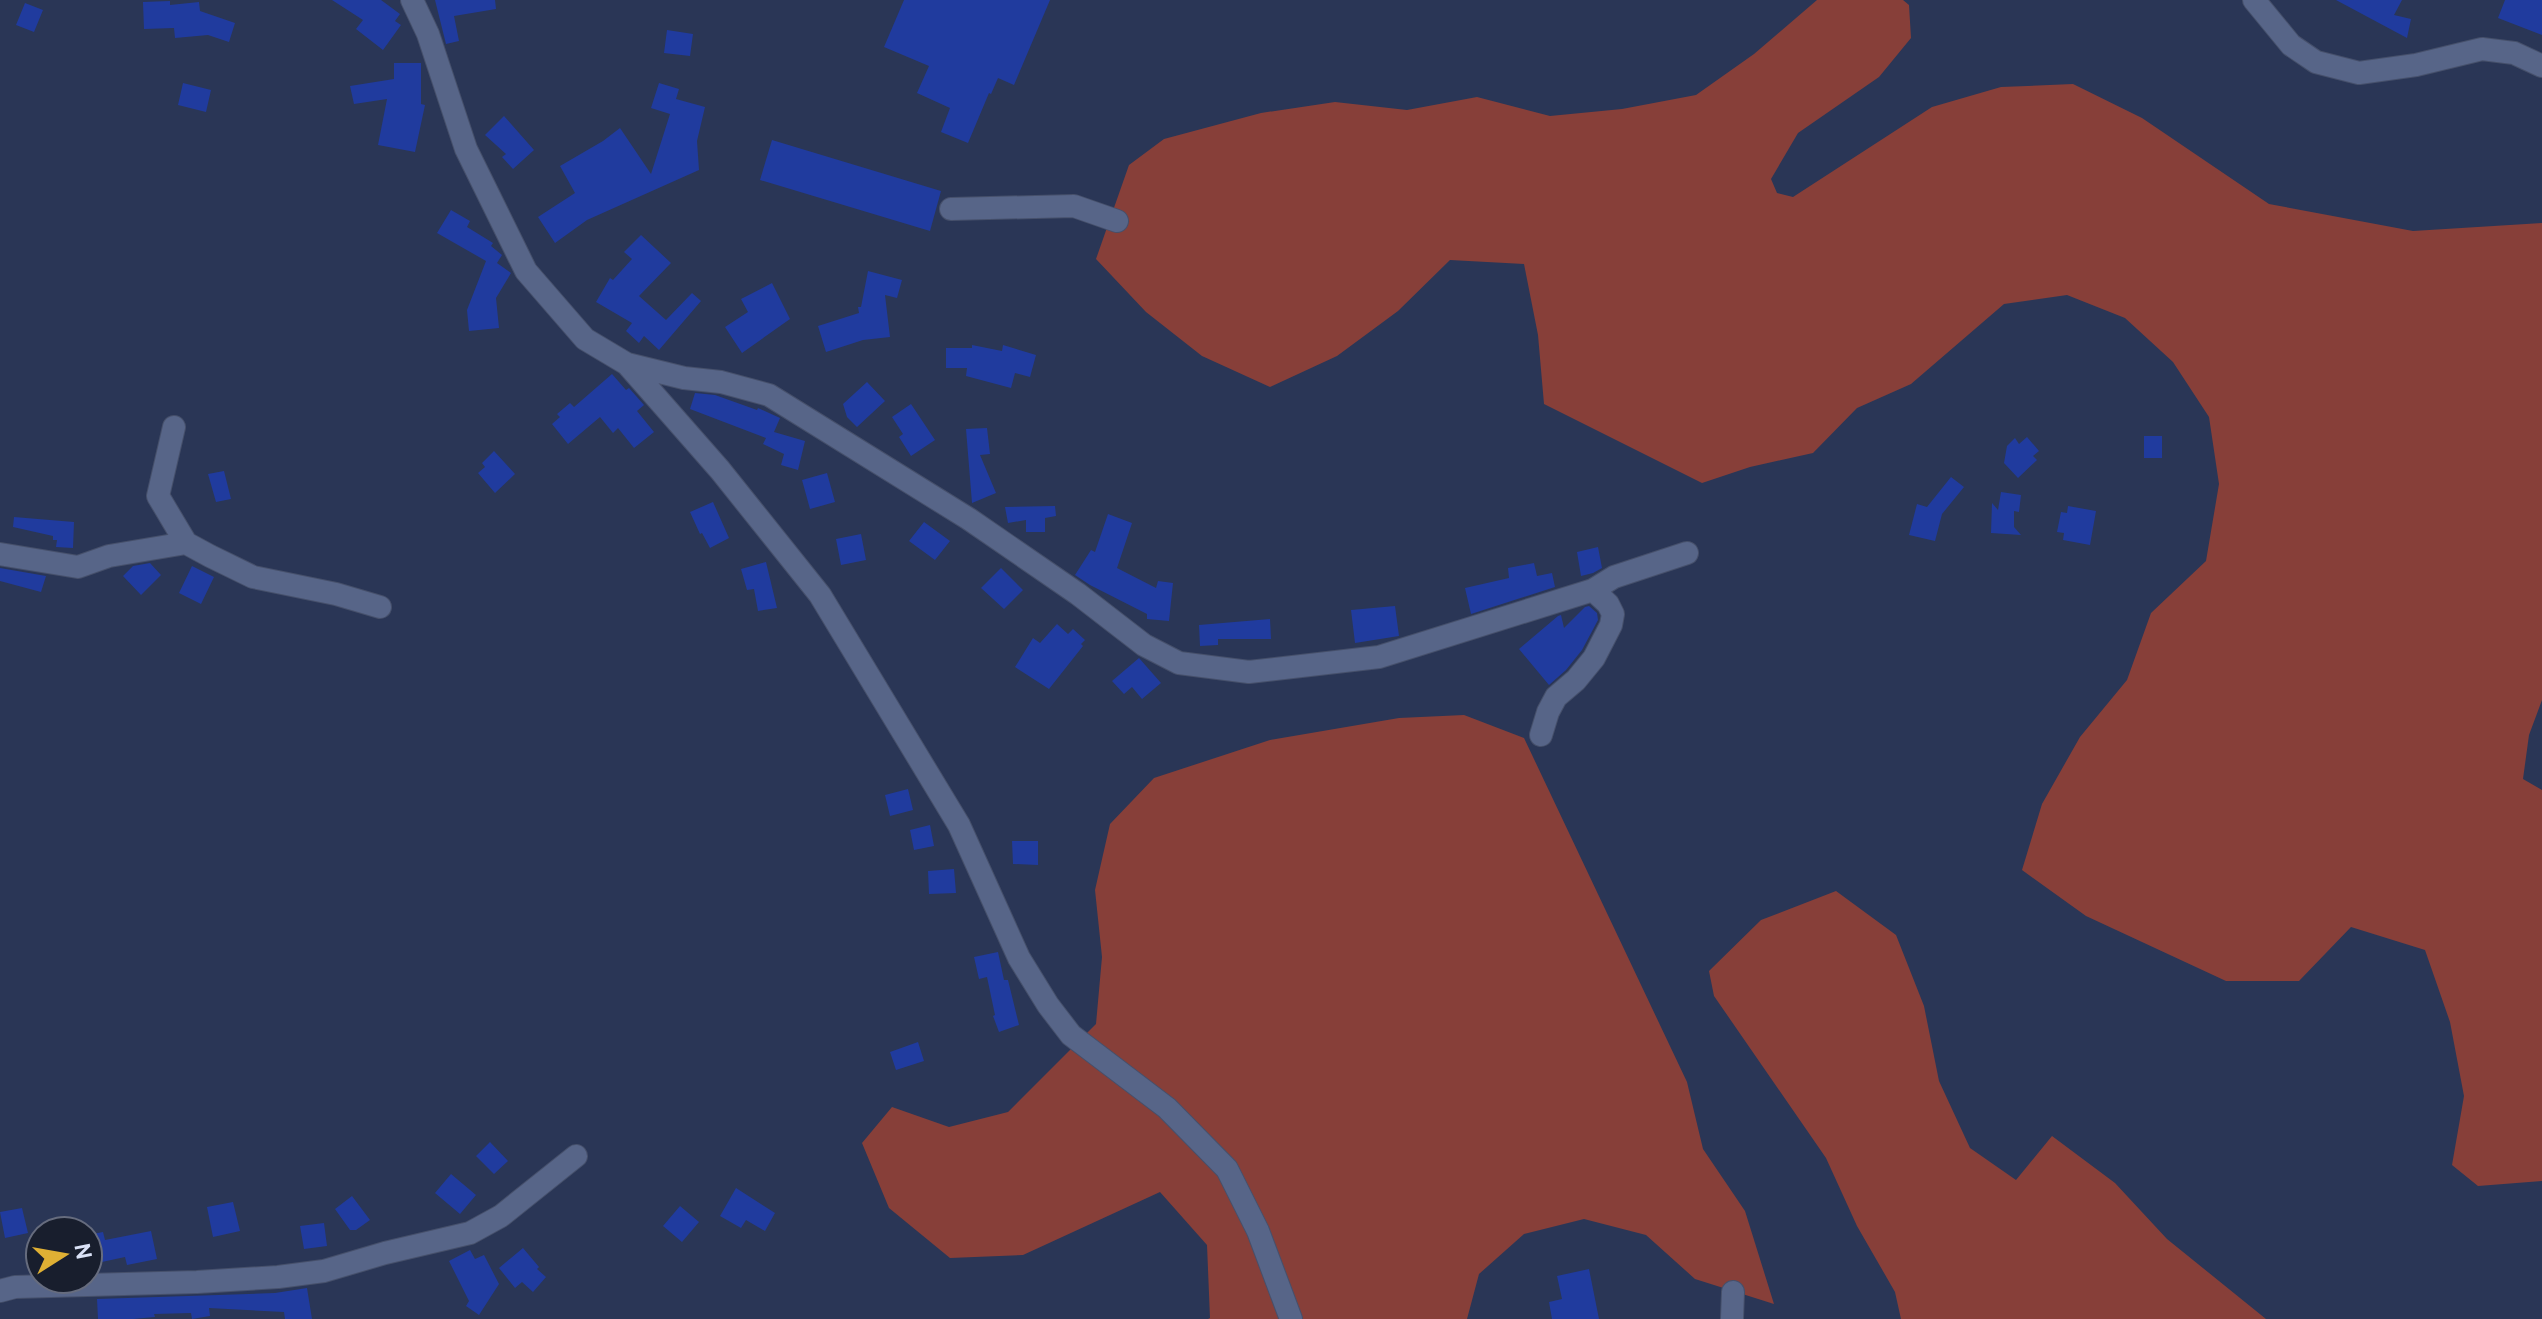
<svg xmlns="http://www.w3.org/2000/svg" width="2542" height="1319" viewBox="0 0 2542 1319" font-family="Overpass,sans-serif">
	<rect width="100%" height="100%" fill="#2a3656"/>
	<!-- green -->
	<path fill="#873f39" d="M1817,0H1903L1909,5L1911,38L1879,77L1798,133L1771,179L1777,193L1793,197L1932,107L2001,87L2073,84L2142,118L2269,204L2413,231L2542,223V700L2529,735L2523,779L2542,790V1181L2478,1186L2452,1165L2464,1096L2450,1022L2425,950L2351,927L2299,981H2226L2086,916L2022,870L2042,804L2080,737L2127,680L2151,613L2206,561L2219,484L2209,417L2173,362L2125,318L2067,295L2004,304L1911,384L1857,408L1813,453L1750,467L1702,483L1544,404L1538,335L1524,264L1450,260L1398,311L1337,356L1270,387L1202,356L1146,312L1096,259L1129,165L1164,139L1261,113L1335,102L1407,110L1477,97L1550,116L1622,109L1696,95L1754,54Z
		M1464,715L1524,738L1687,1082L1703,1149L1745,1211L1774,1304L1695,1279L1646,1235L1584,1219L1524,1234L1479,1274L1467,1319H1208L1210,1318L1207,1245L1160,1192L1023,1255L950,1258L889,1208L862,1143L892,1107L949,1127L1008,1112L1096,1024L1102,957L1095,890L1110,824L1154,778L1270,740L1399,718Z
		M1836,891L1896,935L1924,1006L1939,1081L1970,1148L2016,1180L2052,1136L2115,1183L2167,1239L2266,1319H1901L1895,1292L1857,1226L1826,1158L1714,996L1709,971L1761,920Z"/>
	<!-- building -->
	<path fill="#203b9e" d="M332,0H381L400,14L395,21L401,25L383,50L356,29L363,20Z
		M435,0H495L496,9L454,16L459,41L446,44Z
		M904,0H1050L1014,85L998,78L991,94L989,93L968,143L941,132L950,108L917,93L929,66L884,47Z
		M2336,0H2402L2394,15L2411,19L2407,38Z
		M2505,0H2542V35L2498,18Z
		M170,1V5L199,2L200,11L235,23L229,42L208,35L175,38L174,28L144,29L143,2Z
		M25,3L43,10L34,32L16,25Z
		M667,30L693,34L690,56L664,53Z
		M394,63H421V104L425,105L415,152L378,145L387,99L354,104L350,86L394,79Z
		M183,83L211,90L206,112L178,105Z
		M659,83L679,89L676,99L705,107L697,141L699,170L587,220L555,243L538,217L575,193L560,166L603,141L620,128L651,174L670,114L651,108Z
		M504,116L534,150L513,169L502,157L506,154L485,135Z
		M772,140L941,191L930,231L760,180Z
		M451,210L470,221L467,227L493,243L491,246L502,255L497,263L511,273L496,298L499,328L469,331L467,310L486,261L437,233Z
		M641,235L671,263L639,296L666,320L692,293L701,301L659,350L644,336L639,343L626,331L632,323L596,302L610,278L613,280L632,259L624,252Z
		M868,271L902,280L897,298L885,295L890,337L863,340L826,352L818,326L859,313L858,307H861Z
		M772,283L790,319L742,353L725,327L748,312L741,299Z
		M972,345L1002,351L1003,345L1036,355L1030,377L1015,373L1011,388L966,376L967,368H946V348H972Z
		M612,374L626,390L629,388L644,405L637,411L654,432L634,448L618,428L613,433L600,417L568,444L552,424L560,417L557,414L570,403L574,407Z
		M867,382L885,401L857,427L847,417L843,404Z
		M695,393L715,395L757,410L758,408L780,418L774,432L805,441L798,470L781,465L784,454L763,444L766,438L690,409Z
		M911,404L935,440L911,456L899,437L903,434L892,417Z
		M987,428L990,454L980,455L996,493L972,503L966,429Z
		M2144,436H2162V458H2144Z
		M2027,437L2039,451L2033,456L2037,460L2018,478L2004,463L2007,446L2015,438L2019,444Z
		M494,451L515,474L495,493L478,473L485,467L482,463Z
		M224,471L231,499L216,502L208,474Z
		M827,473L835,502L810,509L802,480Z
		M1951,477L1964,487L1942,514L1935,541L1909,535L1917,504L1927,507Z
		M2001,492L2021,495L2019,512L2014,511V527L2021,535L1991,533L1992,503L1998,510Z
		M713,502L729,538L710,548L702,533L700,534L690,512Z
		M1055,506L1056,516L1045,518V532H1026V520L1008,523L1005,507Z
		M2068,506L2096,511L2090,545L2063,540L2064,533L2057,532L2061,512L2067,513Z
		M1108,514L1132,523L1117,568L1156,588L1158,581L1173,583L1169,621L1147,619V614L1090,585L1075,575L1091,550L1095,552Z
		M14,517L74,522L73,548L56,547L57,540H53V536L13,527Z
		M924,522L950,541L935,560L909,541Z
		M861,534L866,560L841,565L836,539Z
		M1598,547L1602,568L1593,573L1581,576L1577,552Z
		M766,562L777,608L758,611L754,589L747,590L741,569Z
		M150,563L161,575L141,595L123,576L133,566Z
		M1534,563L1537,576L1552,573L1555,587L1471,614L1465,588L1509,578L1508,568Z
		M192,566L214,577L201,604L179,593Z
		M0,568L46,576L41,592L0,581Z
		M1001,568L1023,590L1004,609L981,588Z
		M1395,606L1399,636L1355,643L1351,610Z
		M1589,606L1597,613L1598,620L1582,650L1566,670L1549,685L1519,649L1558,616L1561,615L1564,628L1585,607Z
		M1270,619L1271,639H1218V645L1200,646L1199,625Z
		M1057,624L1068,634L1073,629L1085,640L1081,644L1083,646L1049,689L1015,667L1033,638L1040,643Z
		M1139,658L1161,683L1142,699L1132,687L1124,694L1112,681Z
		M908,789L913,810L890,816L885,795Z
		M930,825L934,846L914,850L910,830Z
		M1012,841H1038V865L1013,864Z
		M954,869L956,893L929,894L928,871Z
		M998,952L1004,980H1008L1019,1025L999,1032L993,1016L995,1015L987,977L979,979L974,957Z
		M918,1042L924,1061L896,1070L890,1052Z
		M490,1142L508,1161L494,1174L476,1156Z
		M451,1174L476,1195L460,1214L435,1193Z
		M736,1188L775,1213L765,1231L746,1220L741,1228L720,1216Z
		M352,1196L370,1220L356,1230H350L335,1209Z
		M233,1202L240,1231L213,1237L207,1207Z
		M680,1206L699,1222L682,1242L663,1226Z
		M22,1208L28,1233L5,1238L0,1212Z
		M324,1223L327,1246L304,1249L300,1226Z
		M151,1231L157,1259L127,1265L125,1257L88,1265V1235L103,1232L105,1240Z
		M523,1248L539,1267L537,1269L546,1277L533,1292L522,1282L515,1288L499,1268Z
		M470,1250L475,1259L484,1255L499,1284L479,1315L466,1306L469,1301L449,1261Z
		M1589,1269L1599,1319H1552L1549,1302L1562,1299L1557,1276Z
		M307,1288L312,1319H285L284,1312L209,1308L210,1316L192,1319L191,1313L154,1314L155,1317L133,1319H98L97,1299L275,1293Z"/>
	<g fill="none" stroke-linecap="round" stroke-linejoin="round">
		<!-- street casing -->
		<g stroke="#46506b" stroke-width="24">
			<path id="street" d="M412,0L428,34L466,149L526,271L585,339L627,364L720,470L820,595L959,825L1019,958L1048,1005L1071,1035L1167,1108L1227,1169L1258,1231L1291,1319
				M2254,0L2291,45L2316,62L2359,73L2416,65L2482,49L2514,53L2542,66
				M951,209L1074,206L1117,221
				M627,364L684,378L721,382L769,395L969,519L1078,594L1144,645L1179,663L1249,672L1379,657L1593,590L1614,577L1687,553
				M174,427L158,496L186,543L210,556L253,577L336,594L380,607
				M0,554L78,567L109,556L186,543
				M1541,735L1548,712L1556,697L1576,680L1594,658L1611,625L1613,614L1608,604L1593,590
				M0,1291L15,1287L197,1282L278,1277L324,1271L385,1253L470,1233L501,1216L576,1156
				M1732,1319L1733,1292"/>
		</g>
		<!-- street -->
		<use href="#street" stroke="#576588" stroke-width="22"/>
	</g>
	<!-- north arrow -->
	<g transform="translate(64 1255) rotate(79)"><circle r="38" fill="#181e2d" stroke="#666c7e" stroke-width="2"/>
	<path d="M0-6L14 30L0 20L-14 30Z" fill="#dfb034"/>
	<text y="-12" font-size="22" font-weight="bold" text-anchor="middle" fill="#dae2f7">N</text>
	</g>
</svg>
